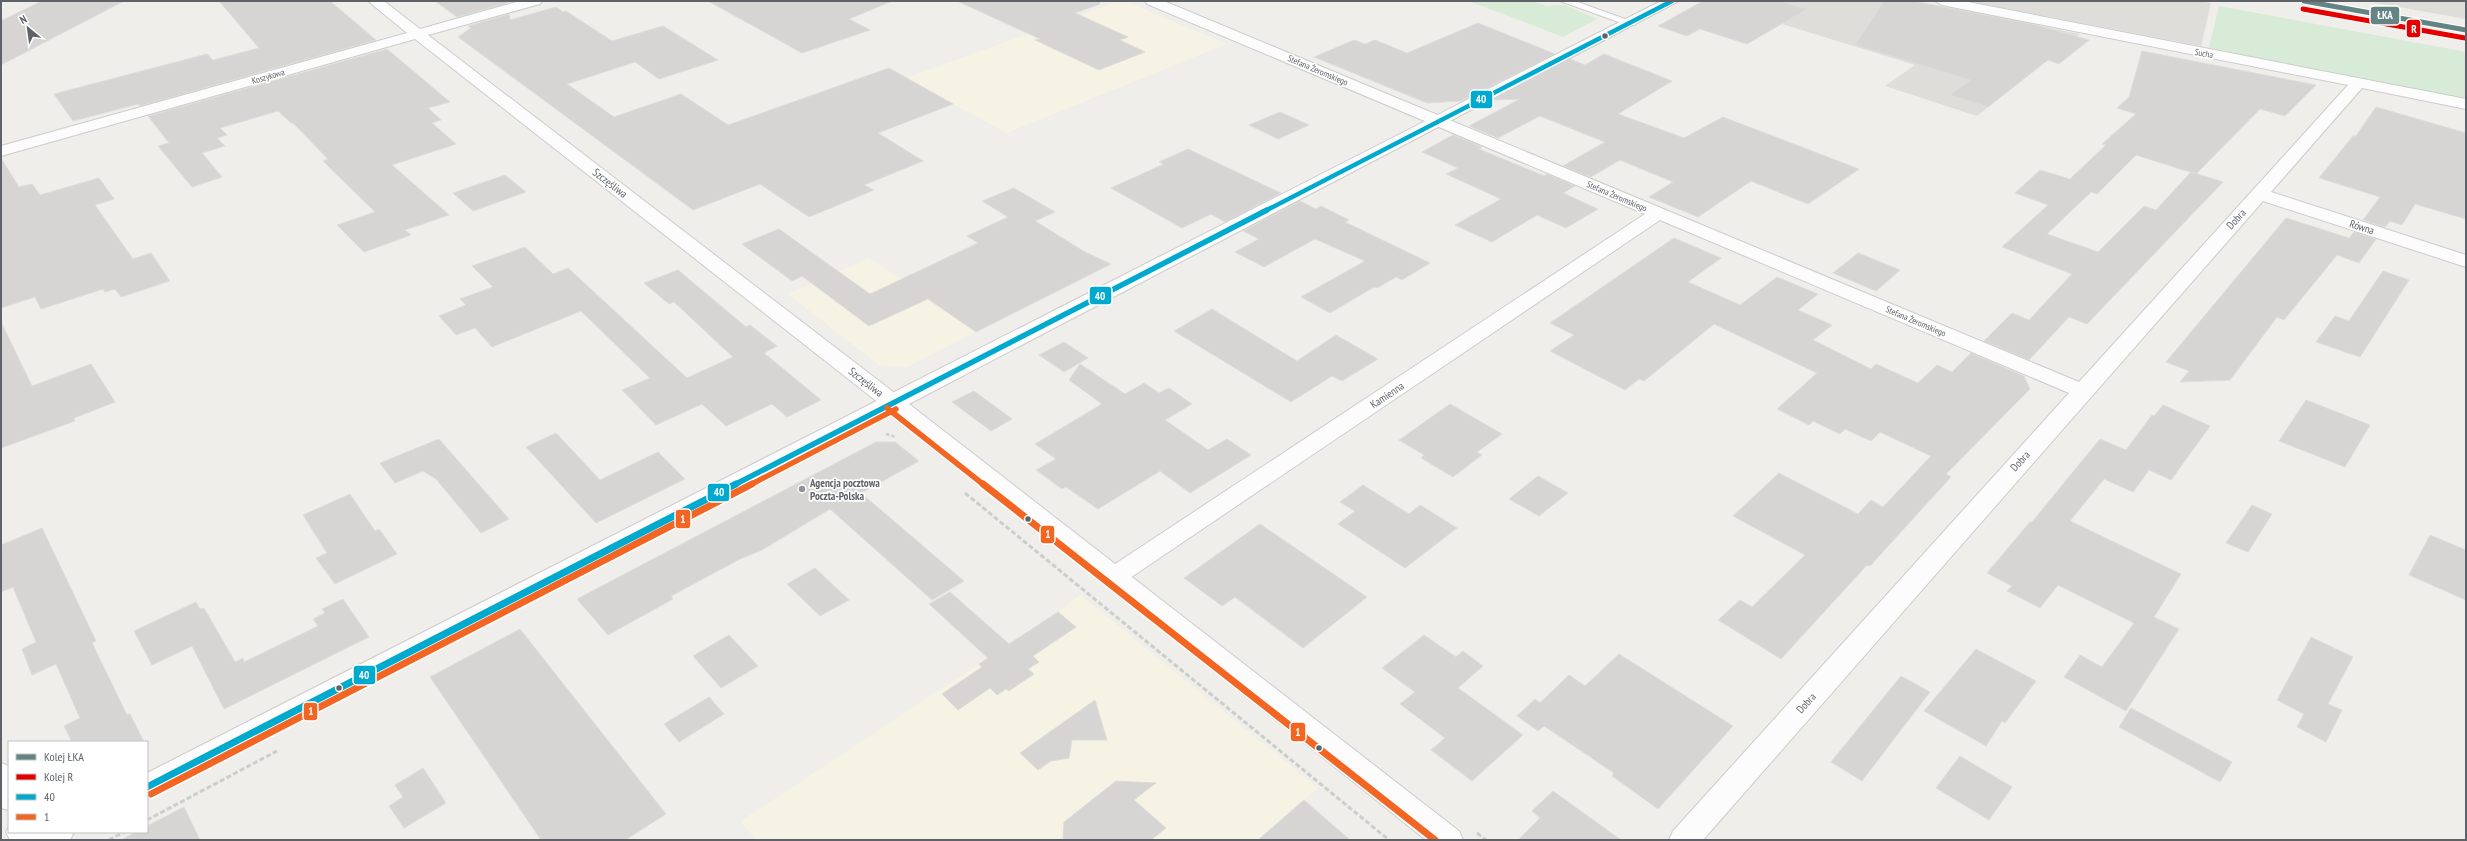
<svg xmlns="http://www.w3.org/2000/svg" width="2467" height="841" viewBox="0 0 2467 841" font-family="'PT Sans Narrow',sans-serif">
	<rect width="100%" height="100%" fill="#efeeea"/>
	<!-- commercial -->
	<path fill="#f7f3e4" d="M1119,1H1125L1226,44L1007,133L906,78Z
		M869,258L901,279L976,332L907,367L879,365L788,294Z
		M1080,595L1318,788L1258,840H756L741,821L1058,612Z"/>
	<!-- industrial -->
	<path fill="#dfddda" d="M1708,1H1913L2080,34L1977,116L1885,86L1915,65Z
		M1967,1H2198L2211,3L2201,46Z
		M2365,1H2466V19Z"/>
	<!-- green -->
	<path fill="#d8ebd6" d="M1469,1H1532L1547,6L1565,5L1597,19L1563,37Z
		M2219,6L2466,52V99L2209,48Z"/>
	<!-- building -->
	<path fill="#d6d5d3" stroke="#deddd9" d="M42,1H124L1,65V21Z
		M219,1H330L376,40L140,106L138,104L73,121L54,94L207,54L213,60L259,48Z
		M435,1H507L508,3L457,17Z
		M708,1H892L849,19L870,30L802,53Z
		M957,1H1099L1100,4L1075,13L1128,37L1120,40L1145,52L1099,70L1035,40L1040,39Z
		M1703,1H1779L1807,9L1747,44L1700,29L1687,36L1658,26Z
		M1884,1H1913L2037,25L2089,40L2059,64L2048,60L1988,107L1950,95L1970,80L1855,45Z
		M556,7L563,12L566,11L612,41L663,26L718,60L659,79L635,62L567,84L614,117L681,94L728,125L889,68L953,104L878,133L923,161L864,185L874,190L809,217L760,184L693,210L458,37L471,28L468,26L509,14L510,20Z
		M1478,23L1555,54L1461,101L1427,103L1314,57L1354,40L1365,44L1375,40L1407,53Z
		M387,49L450,102L428,108L441,120L432,123L456,144L392,165L449,215L405,230L411,235L364,252L337,225L375,212L323,161L328,159L293,123H291L278,111L220,128L227,135L217,138L225,146L202,153L222,177L192,187L158,146L169,143L148,116Z
		M2142,51L2316,85L2285,116L2260,109L2196,174L2136,155L2097,194L2091,192L2047,234L2098,252L2144,206L2156,210L2191,172L2223,182L2087,324L2069,317L2029,360L1984,341L2012,313L2029,320L2072,274L2002,247L2048,205L2015,193L2040,170L2070,179L2106,145L2102,144L2136,114L2117,108L2129,97Z
		M1604,54L1672,81L1618,114L1684,138L1723,117L1859,169L1808,204L1751,181L1698,217L1649,197L1673,182L1620,160L1591,177L1563,166L1605,142L1540,116L1498,138L1469,126L1520,99L1493,100L1570,59L1585,65Z
		M2376,107L2466,133V219L2415,204L2402,225L2390,221L2385,227L2363,220L2380,197L2319,178L2353,136H2356Z
		M1280,112L1309,125L1278,139L1249,125Z
		M1453,135L1482,147L1479,149L1544,176L1547,174L1575,186L1563,193L1598,209L1566,228L1537,215L1492,242L1455,225L1501,199L1446,174L1458,168L1422,152Z
		M1188,149L1249,178L1281,193L1225,222L1211,214L1182,228L1111,188L1164,164L1159,162Z
		M1,158L19,187L32,184L40,195L99,178L114,199L95,205L133,259L151,253L170,281L121,297L115,289L105,292L103,289L41,309L35,297L1,308Z
		M505,175L526,192L473,211L453,193Z
		M1014,188L1055,212L1035,221L1085,252L1111,264L976,332L928,299L869,326L802,276L792,281L742,244L779,229L870,294L978,243L967,236L1008,217L982,201Z
		M1300,201L1316,209L1321,206L1349,220L1345,222L1430,263L1402,280L1396,277L1377,288L1374,287L1330,313L1301,297L1365,261L1315,239L1264,267L1235,252L1259,239L1243,231Z
		M2286,218L2349,238L2354,232L2376,239L2359,263L2337,255L2284,320L2277,317L2230,380L2180,382L2189,371L2166,362Z
		M1674,238L1721,258L1688,282L1740,305L1777,277L1818,294L1798,310L1832,325L1813,340L1871,369L1876,364L1918,383L1937,365L1952,372L1971,353L2024,376L2030,389L1946,474L1951,477L1870,566L1867,565L1781,659L1718,620L1740,600L1752,607L1805,555L1733,516L1779,473L1858,514L1871,500L1883,507L1931,456L1880,432L1871,441L1845,429L1840,434L1813,421L1809,425L1777,409L1817,373L1714,324L1644,381L1639,379L1625,390L1550,351L1574,335L1550,323Z
		M525,247L553,274L568,268L687,378L733,357L674,302L669,304L644,283L678,270L746,327L750,325L777,346L764,353L821,400L787,417L772,404L726,426L702,404L656,425L622,390L650,378L581,311L492,347L475,328L456,335L439,316L466,305L460,299L493,287L472,266Z
		M1858,253L1900,270L1876,291L1833,273Z
		M2383,271L2409,280L2360,357L2316,342L2335,316L2349,321Z
		M1212,309L1297,361L1336,335L1378,359L1342,381L1332,376L1291,402L1174,331Z
		M1,322L32,386L91,364L115,402L74,418L75,421L1,448Z
		M1064,342L1088,358L1064,372L1039,355Z
		M1080,364L1125,394L1144,383L1159,393L1169,388L1192,404L1165,420L1208,450L1227,439L1251,455L1190,493L1160,471L1098,509L1066,487L1062,489L1036,470L1056,459L1035,444L1102,404L1069,380Z
		M974,391L1012,419L991,431L952,402Z
		M2306,400L2370,425L2345,467L2279,441Z
		M1450,404L1502,434L1477,452L1482,455L1453,477L1421,458L1424,455L1399,440Z
		M2163,405L2210,426L2171,480L2149,470L2133,492L2104,479L2070,521L2181,574L2154,617L2179,629L2126,711L2064,677L2080,655L2102,667L2134,623L2058,585L2040,608L2007,591L2012,586L1987,573L2030,522H2032L2100,439L2126,450L2152,415L2154,416Z
		M556,433L600,480L658,452L685,479L596,523L526,447Z
		M439,439L509,519L481,533L436,479L423,471L395,483L380,463Z
		M876,442H895L919,461L861,493L964,581L932,600L830,509L762,550L740,559L671,596L673,599L608,635L577,599Z
		M1538,476L1568,493L1539,516L1509,499Z
		M1363,485L1409,514L1420,505L1457,528L1405,568L1338,524L1355,511L1340,502Z
		M350,494L375,531L379,529L397,554L335,584L316,558L327,553L303,515Z
		M2252,505L2272,514L2248,552L2226,543Z
		M1260,524L1367,597L1303,648L1235,597L1222,606L1184,578Z
		M42,528L96,641L92,643L127,715L130,714L144,742H72L64,726L80,718L56,664L32,675L22,649L36,642L13,587L1,592V545Z
		M2430,535L2466,550V600L2409,575Z
		M815,568L849,600L820,616L787,584Z
		M950,592L1009,644L1058,612L1076,627L1033,656L1039,662L1028,669L1034,674L1009,691L1006,689L997,695L990,688L958,710L942,694L982,667L979,664L988,658L929,604Z
		M343,599L369,637L224,709L192,646L152,665L134,631L196,602L200,609L204,608L235,662L243,658L244,662L318,626L313,619L325,613L322,609Z
		M520,629L666,814L625,840H541L430,677Z
		M729,635L758,666L721,688L693,656Z
		M1424,635L1456,657L1463,651L1483,666L1458,688L1523,735L1472,781L1431,750L1445,738L1400,704L1415,692L1382,668Z
		M2311,637L2353,657L2328,704L2342,710L2326,742L2297,727L2304,714L2277,700Z
		M1976,649L2036,681L2005,723L2002,721L1986,746L1924,711Z
		M1619,654L1733,726L1658,809L1612,776L1614,773L1544,726L1538,731L1517,716L1535,699L1540,703L1569,675L1585,686Z
		M1901,676L1930,692L1862,781L1831,762Z
		M709,697L724,714L679,742L664,724Z
		M1095,700L1107,740H1072L1069,758L1051,761L1038,770L1020,753Z
		M2131,708L2232,762L2220,782L2119,727Z
		M1960,756L2012,787L1989,820L1936,788Z
		M423,768L446,803L404,828L389,806L403,797L395,785Z
		M1116,781L1156,783L1134,800L1166,828L1151,840H1063L1064,822Z
		M1553,791L1621,840H1518L1540,818L1532,811Z
		M1304,800L1350,840H1258Z
		M184,807L200,840H121L136,832H147V826Z"/>
	<g fill="none" stroke-linecap="round" stroke-linejoin="round">
		<!-- service casing -->
		<g stroke="#cbcccc" stroke-width="2">
			<path id="service" d="M1560,1H1575L1636,23L1635,25H1627Z"/>
		</g>
		<!-- minor casing -->
		<g stroke="#cbcccc" stroke-width="2">
			<path id="minor" d="M368,1H384L420,29L520,1H542L540,4L428,35L900,397L903,402L900,407L892,409L884,407L415,39L1,156V146L407,33Z
				M1145,1H1164L2079,382L2348,85L1942,5L1935,1H1963L2466,99V109L2362,88L2271,192L2466,255V267L2263,201L1703,840H1669L1673,831L2069,393L1660,220L1124,582L1115,585L1106,582L1102,576L1106,570L1645,214L1147,4Z
				M1,763L9,766V810L1,808Z
				M9,826V832H36L40,840H10L6,832Z"/>
		</g>
		<!-- tertiary casing -->
		<g stroke="#cbcccc" stroke-width="2">
			<path id="tertiary" d="M1661,1H1679L909,404L1459,831L1463,840H1426L892,413L147,799V773Z
				M32,832H74L70,840H28Z"/>
		</g>
		<!-- path-far1 -->
		<path stroke="#cacfcc" stroke-width="2.5" stroke-dasharray="3.5 2" stroke-linecap="butt" d="M886,434L896,437"/>
		<!-- path -->
		<path stroke="#cacfcc" stroke-width="3" stroke-dasharray="5 2.5" stroke-linecap="butt" d="M965,493L1389,840
			M147,820L277,751
			M1477,833L1486,840
			M109,840L124,832"/>
		<!-- service -->
		<use href="#service" fill="#fdfcfc" fill-rule="evenodd"/>
		<!-- minor -->
		<use href="#minor" fill="#fdfcfc" fill-rule="evenodd"/>
		<!-- tertiary -->
		<use href="#tertiary" fill="#fdfcfc" fill-rule="evenodd"/>
		<!-- rail -->
		<path stroke="#e4e4e4" stroke-width="2" stroke-dasharray="0.5 3.5" stroke-linecap="butt" d="M2356,1L2466,20
			M2463,1L2466,2"/>
		<!-- bus-1-far2 casing -->
		<g stroke="#fff" stroke-width="6">
			<path id="bus-1-far2" d="M1265,211L1672,1"/>
		</g>
		<!-- bus-1-far1 casing -->
		<g stroke="#fff" stroke-width="8">
			<path id="bus-1-far1" d="M734,485L1267,210"/>
		</g>
		<!-- bus-1 casing -->
		<g stroke="#fff" stroke-width="10">
			<path id="bus-1" d="M147,787L736,484"/>
		</g>
		<!-- bus-2-far1 casing -->
		<g stroke="#fff" stroke-width="8">
			<path id="bus-2-far1" d="M887,408L984,485
				M750,485L896,409"/>
		</g>
		<!-- bus-2 casing -->
		<g stroke="#fff" stroke-width="10">
			<path id="bus-2" d="M983,484L1435,840
				M151,794L752,484"/>
		</g>
		<!-- bus-1-far2 -->
		<use href="#bus-1-far2" stroke="#00a9ce" stroke-width="4.5"/>
		<!-- bus-1-far1 -->
		<use href="#bus-1-far1" stroke="#00a9ce" stroke-width="5.5"/>
		<!-- bus-1 -->
		<use href="#bus-1" stroke="#00a9ce" stroke-width="7"/>
		<!-- bus-2-far1 -->
		<use href="#bus-2-far1" stroke="#f26522" stroke-width="5.5"/>
		<!-- bus-2 -->
		<use href="#bus-2" stroke="#f26522" stroke-width="7"/>
		<!-- rail-1 casing -->
		<g stroke="#fff" stroke-width="7">
			<path id="rail-1" d="M2304,1L2466,30"/>
		</g>
		<!-- rail-2 casing -->
		<g stroke="#fff" stroke-width="7">
			<path id="rail-2" d="M2303,9L2465,38"/>
		</g>
		<!-- rail-1 -->
		<use href="#rail-1" stroke="#648483" stroke-width="5"/>
		<!-- rail-2 -->
		<use href="#rail-2" stroke="#e50000" stroke-width="5"/>
	</g>
	<!-- markers -->
	<g fill="#5f6368" stroke="#fff" stroke-width="1.5">
		<circle cx="1605" cy="36" r="3.5"/>
		<circle cx="1028" cy="519" r="3.5"/>
		<circle cx="339" cy="688" r="3.5"/>
		<circle cx="1319" cy="748" r="3.5"/>
	</g>
	<circle fill="#919496" stroke="#fff" stroke-width="1.5" cx="802" cy="489" r="4"/>
	<g text-anchor="middle" dominant-baseline="central" stroke-width="3.5" stroke-linejoin="round" paint-order="stroke">
		<!-- far-street labels -->
		<g font-size="9" fill="#5f6368" stroke="#fff">
			<text transform="translate(2204 53) rotate(11)">Sucha</text>
			<text transform="translate(1318 70) rotate(23)">Stefana Żeromskiego</text>
			<text transform="translate(268 76) rotate(-16)">Koszykowa</text>
			<text transform="translate(1617 196) rotate(23)">Stefana Żeromskiego</text>
			<text transform="translate(1916 321) rotate(23)">Stefana Żeromskiego</text>
		</g>
		<!-- street labels -->
		<g font-size="11" fill="#5f6368" stroke="#fff">
			<text transform="translate(610 183) rotate(38)">Szczęśliwa</text>
			<text transform="translate(2236 219) rotate(-48)">Dobra</text>
			<text transform="translate(2362 227) rotate(18)">Równa</text>
			<text transform="translate(866 382) rotate(38)">Szczęśliwa</text>
			<text transform="translate(1387 395) rotate(-34)">Kamienna</text>
			<text transform="translate(2020 461) rotate(-48)">Dobra</text>
			<text transform="translate(1806 703) rotate(-48)">Dobra</text>
		</g>
		<!-- poi labels -->
		<g font-size="11" font-weight="bold" fill="#5f6368" stroke="#fff" text-anchor="start">
			<text x="810" y="483">Agencja pocztowa<tspan x="810" dy="13">Poczta-Polska</tspan></text>
		</g>
	</g>
	<g stroke="#fff" stroke-width="1.5">
		<rect x="2370" y="6" width="30" height="19" rx="4" fill="#648483"/>
		<rect x="2406" y="19" width="15" height="19" rx="4" fill="#e50000"/>
		<rect x="1470" y="90" width="23" height="19" rx="4" fill="#00a9ce"/>
		<rect x="1089" y="286" width="23" height="19" rx="4" fill="#00a9ce"/>
		<rect x="707" y="483" width="23" height="19" rx="4" fill="#00a9ce"/>
		<rect x="675" y="509" width="16" height="20" rx="4" fill="#f26522"/>
		<rect x="1040" y="525" width="15" height="19" rx="4" fill="#f26522"/>
		<rect x="353" y="665" width="23" height="20" rx="4" fill="#00a9ce"/>
		<rect x="303" y="702" width="15" height="19" rx="4" fill="#f26522"/>
		<rect x="1290" y="722" width="16" height="20" rx="4" fill="#f26522"/>
	</g>
	<g font-size="11" text-anchor="middle" font-weight="bold" fill="#fff">
		<text x="2385" y="19">ŁKA</text>
		<text x="2414" y="33">R</text>
		<text x="1481" y="103">40</text>
		<text x="1100" y="300">40</text>
		<text x="719" y="496">40</text>
		<text x="683" y="523">1</text>
		<text x="1048" y="538">1</text>
		<text x="364" y="679">40</text>
		<text x="311" y="715">1</text>
		<text x="1298" y="736">1</text>
	</g>
	<!-- border -->
	<rect width="2467" height="841" fill="none" stroke="#5f6368" stroke-width="4"/>
	<!-- legend -->
	<rect x="8" y="741" width="140" height="92" fill="#ffffff" stroke="#bfc1c3"/>
	<rect x="16" y="754" width="20" height="6" fill="#648483" stroke="#bfc1c3"/>
	<text x="44" y="761" font-size="12" fill="#5f6368">Kolej ŁKA</text>
	<rect x="16" y="774" width="20" height="6" fill="#e50000" stroke="#bfc1c3"/>
	<text x="44" y="781" font-size="12" fill="#5f6368">Kolej R</text>
	<rect x="16" y="794" width="20" height="6" fill="#00a9ce" stroke="#bfc1c3"/>
	<text x="44" y="801" font-size="12" fill="#5f6368">40</text>
	<rect x="16" y="814" width="20" height="6" fill="#f26522" stroke="#bfc1c3"/>
	<text x="44" y="821" font-size="12" fill="#5f6368">1</text>
	<!-- north arrow -->
	<g transform="translate(28 28) rotate(331)" stroke="#ffffff" stroke-width="3" paint-order="stroke">
	<path d="M0-3L7 15L0 10L-7 15Z" fill="#5f6368"/>
	<text y="-6" font-size="11" font-weight="bold" text-anchor="middle" fill="#5f6368">N</text>
	</g>
</svg>
